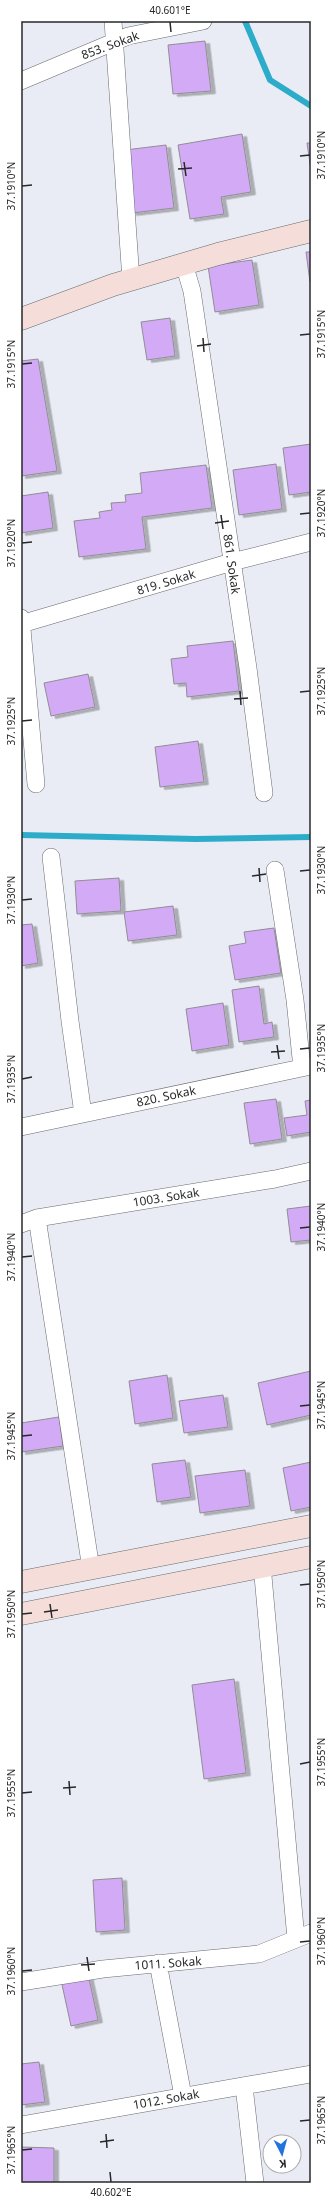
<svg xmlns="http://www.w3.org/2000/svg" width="332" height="2204" viewBox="0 0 332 2204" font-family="'Noto Sans',sans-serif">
	<defs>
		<filter id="shadow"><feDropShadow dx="4.5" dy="2.5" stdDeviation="0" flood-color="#0004"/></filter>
	</defs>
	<rect width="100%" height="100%" fill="#e9ecf4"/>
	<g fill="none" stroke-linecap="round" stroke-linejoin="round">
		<!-- stream -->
		<path stroke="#2cacc9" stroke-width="6" d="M245,21L270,80L311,106
			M21,835L196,839L311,837"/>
	</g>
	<!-- building -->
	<path fill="#d2aaf6" stroke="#918d94" filter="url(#shadow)" d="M205,41L211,91L173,94L168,45Z
		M242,134L251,192L221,197L224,214L190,219L178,145Z
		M307,143H311V170Z
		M166,145L174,208L132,213L125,150Z
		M306,252H311V282H310Z
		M252,260L259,305L215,312L208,266Z
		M170,318L175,356L147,360L141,322Z
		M38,359L57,471L21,476V361Z
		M311,444V492L289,495L283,448Z
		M276,464L282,509L239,515L233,470Z
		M206,465L212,508L142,517L146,549L79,557L74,521L100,518L99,512L112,510L111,503L126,502L125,495L142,493L140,473Z
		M48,492L53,528L21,533V496Z
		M233,641L239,691L187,697L186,683L174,684L171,659L188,657L187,646Z
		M88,674L95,707L51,716L44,683Z
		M198,741L204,782L160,787L155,747Z
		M119,878L121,911L77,914L75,881Z
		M173,906L177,935L128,941L124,912Z
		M32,924L38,963L21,966V925Z
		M274,928L281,973L235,980L229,946L246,943L244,932Z
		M259,986L264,1024L272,1022L274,1037L239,1042L232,990Z
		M223,1003L229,1045L192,1051L186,1009Z
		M276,1099L282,1139L250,1144L244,1103Z
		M311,1100V1132L287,1136L284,1118L307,1115L305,1101Z
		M311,1206V1240L291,1242L287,1209Z
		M311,1371V1415L267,1425L258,1383Z
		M167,1375L173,1418L135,1424L129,1381Z
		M223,1395L228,1427L184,1433L179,1401Z
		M59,1417L63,1446L21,1452V1423Z
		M185,1460L191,1497L157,1502L152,1464Z
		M311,1462V1507L291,1511L283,1468Z
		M245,1470L250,1506L200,1513L195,1476Z
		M234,1679L246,1773L204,1779L192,1685Z
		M122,1878L125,1930L96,1932L93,1880Z
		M88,1974L98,2020L71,2026L61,1980Z
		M39,2062L45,2102L21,2105V2064Z
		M21,2147L54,2148V2183H21Z"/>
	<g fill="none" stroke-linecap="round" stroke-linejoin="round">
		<!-- street casing -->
		<g stroke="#676a70" stroke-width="18">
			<path id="street" d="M113,21L131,280
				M21,81L128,36L203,21
				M184,264L192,291L248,668L264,793
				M21,618L36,784
				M21,624L232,562L311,542
				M51,857L70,1021L83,1114
				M275,870L295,1000L302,1068
				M21,1127L311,1066
				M37,1218L91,1569
				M21,1224L37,1218L275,1179L311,1171
				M262,1565L296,1939
				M158,1963L183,2096
				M21,1982L103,1969L259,1954L311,1933
				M244,2086L255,2183
				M21,2125L311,2074"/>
		</g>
		<!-- secondary casing -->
		<g stroke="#676a70" stroke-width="23">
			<path id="secondary" d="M21,319L113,285L218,254L311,231
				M21,1582L311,1526
				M21,1614L311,1557"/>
		</g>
		<!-- street -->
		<use href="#street" stroke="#fff" stroke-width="17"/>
		<!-- secondary -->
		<use href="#secondary" stroke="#f5ded9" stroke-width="22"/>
	</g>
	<!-- ticks -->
	<path fill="none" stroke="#27282a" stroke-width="1.5" d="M170,22L171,32M300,156L310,155M184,162L186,176M178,169L192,168M22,186L32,185M300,335L310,334M203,338L204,352M197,346L211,344M22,364L32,363M300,514L310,513M221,515L223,529M215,523L229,521M22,543L32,542M240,691L241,705M300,692L310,691M234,699L248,698M22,721L32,720M259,868L260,882M300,871L310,870M252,876L266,874M22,900L32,899M277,1045L279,1059M300,1049L310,1048M271,1052L285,1051M22,1079L32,1077M300,1228L310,1227M22,1257L32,1256M300,1406L310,1405M22,1436L32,1435M300,1585L310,1584M50,1604L52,1618M44,1612L58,1610M22,1614L32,1613M300,1764L310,1762M69,1781L70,1795M63,1788L76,1787M22,1793L32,1792M300,1942L310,1941M87,1957L89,1971M81,1965L95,1964M22,1971L32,1970M300,2121L310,2120M106,2134L107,2148M100,2142L114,2140M22,2150L32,2149M110,2172L111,2182"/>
	<g text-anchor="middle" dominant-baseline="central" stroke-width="3.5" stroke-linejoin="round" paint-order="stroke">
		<!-- street labels -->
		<g font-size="12" fill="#27282a" stroke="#fff">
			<text transform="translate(110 45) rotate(-20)">853. Sokak</text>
			<text transform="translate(232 564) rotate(82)">861. Sokak</text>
			<text transform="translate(166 582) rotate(-17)">819. Sokak</text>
			<text transform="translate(166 1096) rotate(-12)">820. Sokak</text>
			<text transform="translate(166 1197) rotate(-9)">1003. Sokak</text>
			<text transform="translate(168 1963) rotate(-4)">1011. Sokak</text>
			<text transform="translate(166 2099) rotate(-10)">1012. Sokak</text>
		</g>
	</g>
	<!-- border -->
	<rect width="332" height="2204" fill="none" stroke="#ffffff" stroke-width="44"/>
	<!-- north arrow -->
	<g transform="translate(282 2154) rotate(174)"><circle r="19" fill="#ffffff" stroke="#a9a9aa"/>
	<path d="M0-3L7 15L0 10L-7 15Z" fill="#2173dd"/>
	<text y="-6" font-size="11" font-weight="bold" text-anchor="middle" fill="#27282a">K</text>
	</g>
	<rect x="22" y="22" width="288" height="2160" fill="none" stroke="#27282a" stroke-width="1.5"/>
	<g font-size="10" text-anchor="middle" fill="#27282a">
		<text x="170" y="14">40.601°E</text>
		<text transform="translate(321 155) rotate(-90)" y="4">37.1910°N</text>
		<text transform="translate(11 186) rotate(-90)" y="4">37.1910°N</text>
		<text transform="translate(321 334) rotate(-90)" y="4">37.1915°N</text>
		<text transform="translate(11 364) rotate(-90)" y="4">37.1915°N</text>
		<text transform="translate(321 513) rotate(-90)" y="4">37.1920°N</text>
		<text transform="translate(11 543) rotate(-90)" y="4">37.1920°N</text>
		<text transform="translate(321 691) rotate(-90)" y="4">37.1925°N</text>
		<text transform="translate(11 721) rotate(-90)" y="4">37.1925°N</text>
		<text transform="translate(321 870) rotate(-90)" y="4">37.1930°N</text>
		<text transform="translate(11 900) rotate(-90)" y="4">37.1930°N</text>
		<text transform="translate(321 1048) rotate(-90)" y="4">37.1935°N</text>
		<text transform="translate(11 1079) rotate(-90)" y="4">37.1935°N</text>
		<text transform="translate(321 1227) rotate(-90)" y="4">37.1940°N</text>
		<text transform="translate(11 1257) rotate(-90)" y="4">37.1940°N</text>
		<text transform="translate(321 1405) rotate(-90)" y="4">37.1945°N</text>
		<text transform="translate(11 1436) rotate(-90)" y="4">37.1945°N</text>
		<text transform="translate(321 1584) rotate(-90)" y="4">37.1950°N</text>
		<text transform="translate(11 1614) rotate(-90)" y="4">37.1950°N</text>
		<text transform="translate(321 1762) rotate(-90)" y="4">37.1955°N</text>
		<text transform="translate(11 1793) rotate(-90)" y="4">37.1955°N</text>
		<text transform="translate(321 1941) rotate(-90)" y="4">37.1960°N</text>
		<text transform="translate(11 1971) rotate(-90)" y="4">37.1960°N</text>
		<text transform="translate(321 2120) rotate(-90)" y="4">37.1965°N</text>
		<text transform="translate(11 2150) rotate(-90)" y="4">37.1965°N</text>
		<text x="111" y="2196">40.602°E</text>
	</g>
</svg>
